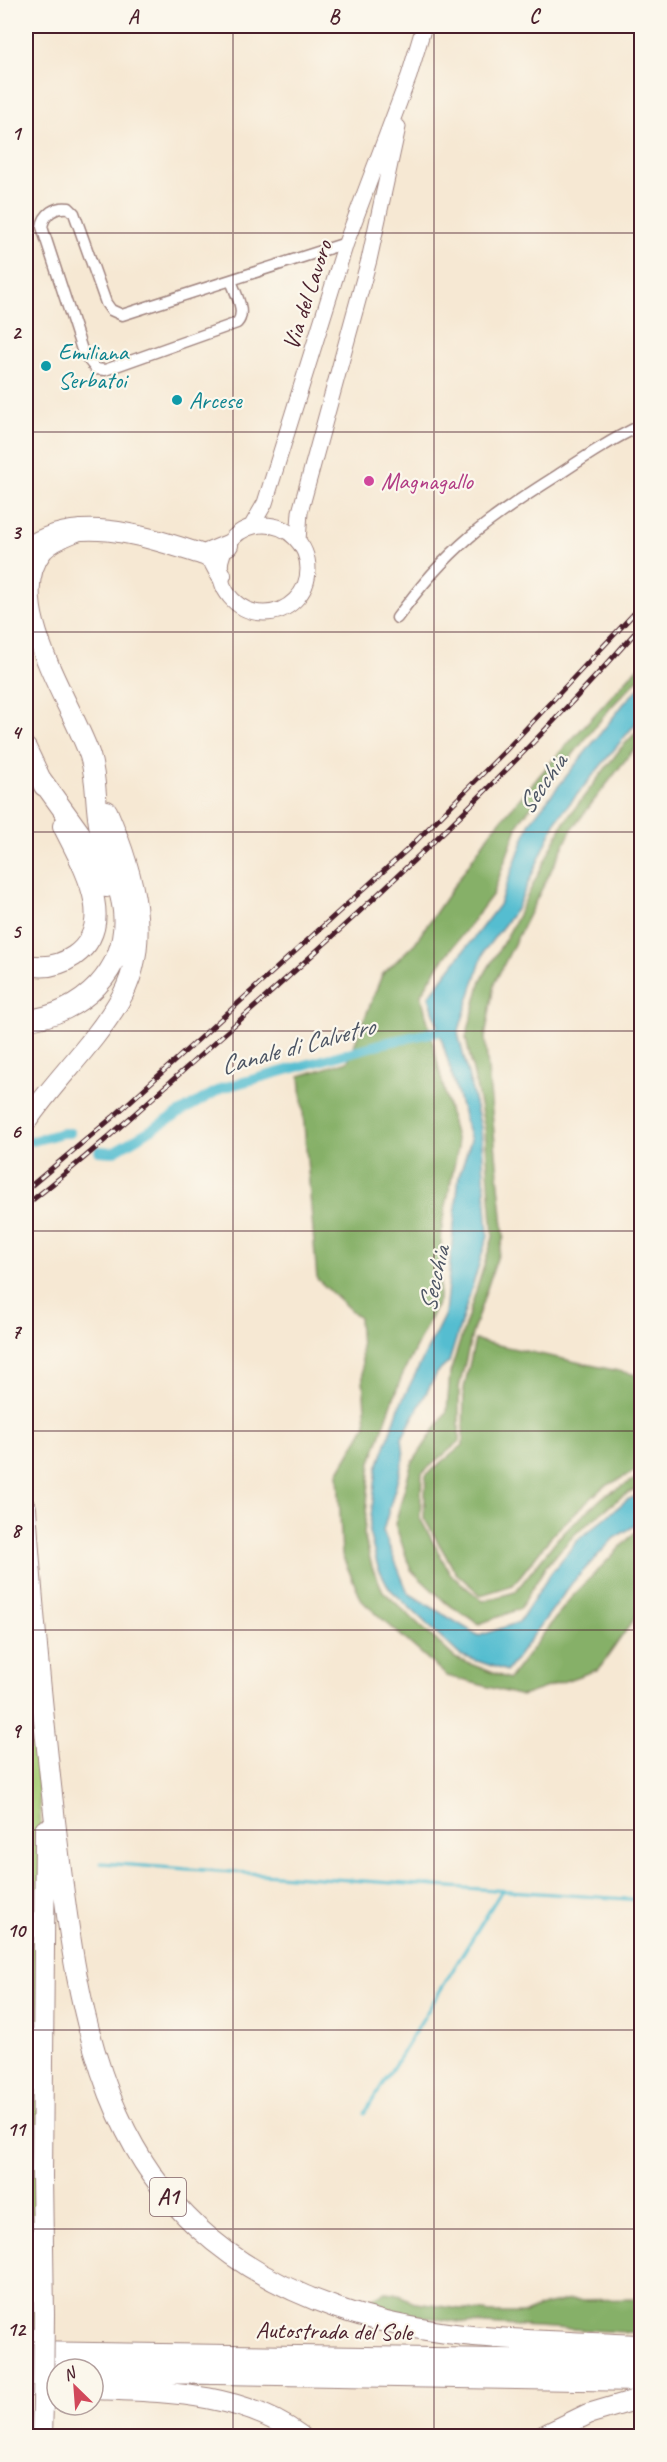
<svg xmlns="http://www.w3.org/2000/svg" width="667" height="2462" viewBox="0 0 667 2462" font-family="Caveat,sans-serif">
	<rect width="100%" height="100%" fill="#fbf7ec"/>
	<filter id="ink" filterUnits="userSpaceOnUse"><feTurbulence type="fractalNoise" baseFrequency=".0167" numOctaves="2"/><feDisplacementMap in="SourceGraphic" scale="12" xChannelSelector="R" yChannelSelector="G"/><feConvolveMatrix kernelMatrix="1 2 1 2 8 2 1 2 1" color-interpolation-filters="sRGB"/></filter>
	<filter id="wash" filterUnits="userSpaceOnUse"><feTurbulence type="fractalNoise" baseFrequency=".008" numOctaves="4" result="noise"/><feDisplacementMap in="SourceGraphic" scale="24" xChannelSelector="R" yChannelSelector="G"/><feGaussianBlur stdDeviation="1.35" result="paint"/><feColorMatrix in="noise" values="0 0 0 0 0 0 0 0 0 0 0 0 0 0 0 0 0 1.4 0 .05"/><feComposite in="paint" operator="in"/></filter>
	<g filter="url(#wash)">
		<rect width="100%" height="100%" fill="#f6e8d3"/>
		<!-- green -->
		<path fill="#a8cd77" stroke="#797651" stroke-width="1.5" d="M26,1575L42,1850L37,2332H26Z"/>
		<!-- forest -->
		<path fill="#86b068" stroke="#68684a" stroke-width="1.5" d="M641,664V676L611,707L519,822L493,894L437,968L421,994L458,1147L442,1225L439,1300L401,1378L371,1462L364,1534L372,1567L383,1591L455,1658L509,1679L570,1599L634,1533L641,1529V1609L599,1669L522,1696L447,1676L362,1601L342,1555L338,1473L366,1425L359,1318L317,1279L300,1076L348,1061L382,975L415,943L490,833L552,761Z
			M641,727V743L630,754L572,829L494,984L485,1038L504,1237L472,1334L459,1388V1442L422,1473L420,1518L451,1575L483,1601L515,1592L558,1538L604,1496L641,1476V1487L621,1497L575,1534L546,1566L520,1609L479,1624L446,1603L411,1570L395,1524L411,1465L447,1411L450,1373L493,1237L485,1129L466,1038L481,980L510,931L563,824L621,748Z
			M475,1340L642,1376L641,1468L602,1488L554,1533L513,1585L481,1595L456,1573L424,1518L426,1475L463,1445L464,1388Z
			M386,2292L394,2293L417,2303L490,2313H525L544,2305L570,2300L641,2299V2333L466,2323L377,2310L372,2306L371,2299Z"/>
		<!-- water -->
		<path fill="#54bdd0" stroke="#4f6e7e" stroke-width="1.5" d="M641,686V717L557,819L517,908L484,951L458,1033L481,1128L488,1235L449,1362L437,1373L402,1438L404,1457L383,1531L408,1593L479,1636L519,1622L551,1573L577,1541L627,1500L641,1494V1522L614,1538L572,1583L507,1671L460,1655L389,1588L378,1567L369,1532L377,1469L400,1405L445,1314L459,1176L471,1140L429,996L499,905L530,822L626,701Z"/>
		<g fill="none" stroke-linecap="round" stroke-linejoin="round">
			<!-- stream -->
			<path stroke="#54bdd0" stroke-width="3" d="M101,1863L642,1900
				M365,2113L502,1890"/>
			<!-- canal -->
			<path stroke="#54bdd0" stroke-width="10" d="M33,1141L62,1133H70
				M99,1151L113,1152L222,1088L384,1043L449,1029"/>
		</g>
	</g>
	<g filter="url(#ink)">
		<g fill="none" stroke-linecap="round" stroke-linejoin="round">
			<!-- minor casing -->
			<g stroke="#a0847f" stroke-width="13">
				<path id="minor" d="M231,280C235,293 247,312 237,323L105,370L96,369L83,353L42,227C44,214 55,206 69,208L74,213L106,303L111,310L122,315L346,243
					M397,618C447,548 488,519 558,475C585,457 612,439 642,425"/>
			</g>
			<!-- secondary casing -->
			<g stroke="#a0847f" stroke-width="17">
				<path id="secondary" d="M220 569a44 44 0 1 1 88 0a44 44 0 1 1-88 0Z
					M251,527L265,503L346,243L409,76L424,26
					M298,541L300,512L369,260L398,127"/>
			</g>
			<!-- motorway casing -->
			<g stroke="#a0847f" stroke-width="22">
				<path id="motorway" d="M26,549C78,511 150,538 204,555L213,560L221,575
					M204,555L228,545
					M26,748L44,786
					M38,775L87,843L106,887
					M26,964C43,969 59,966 74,956C120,924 81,863 63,826
					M26,1020C81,1015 129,970 123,911C120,881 104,853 99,824C95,801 97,779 90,756C72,703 0,602 43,550C52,540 67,535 79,530
					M26,1122C54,1081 92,1046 118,1003C155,943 133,871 107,811
					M26,1508C33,1613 43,1717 55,1821C80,2035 104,2227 337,2308C434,2342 541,2340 642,2345
					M44,2315L42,2176L45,1830
					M26,2352L642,2361
					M26,2371H57
					M93,2372L642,2381
					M26,2386L57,2387
					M93,2389C165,2392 241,2392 301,2436
					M42,2436L43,2403
					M543,2436L588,2414L642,2398"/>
			</g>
			<!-- minor -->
			<use href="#minor" stroke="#fff" stroke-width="10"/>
			<!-- secondary -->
			<use href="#secondary" stroke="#fff" stroke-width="15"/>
			<!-- motorway -->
			<use href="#motorway" stroke="#fff" stroke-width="20"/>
			<!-- rail casing -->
			<g stroke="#4a1f2b" stroke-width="5">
				<path id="rail" d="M26,1190L113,1117L409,848L506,750L642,605
					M26,1205C97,1150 163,1088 231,1028C374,901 515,769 642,625"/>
			</g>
			<!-- rail -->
			<use href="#rail" stroke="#fbf7ec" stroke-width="3" stroke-dasharray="9" stroke-linecap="butt"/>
			<!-- motorway-bridge casing -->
			<g stroke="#a0847f" stroke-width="22" stroke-linecap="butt">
				<path id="motorway-bridge" d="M43,2403L44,2315"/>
			</g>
			<!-- motorway-bridge -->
			<use href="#motorway-bridge" stroke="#fff" stroke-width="20"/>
		</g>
	</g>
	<!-- grid -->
	<path fill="none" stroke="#4a1f2b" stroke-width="1.5" stroke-opacity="0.55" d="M233,26V2436M434,26V2436M26,233H642M26,432H642M26,632H642M26,832H642M26,1031H642M26,1231H642M26,1431H642M26,1630H642M26,1830H642M26,2030H642M26,2229H642"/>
	<!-- markers -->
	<g fill="#0f9aa8" stroke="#fbf7ec" stroke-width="2">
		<circle cx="46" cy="366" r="6"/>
		<circle cx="177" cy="400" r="6"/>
	</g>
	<circle fill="#d1479c" stroke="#fbf7ec" stroke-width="2" cx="369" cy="481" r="6"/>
	<g text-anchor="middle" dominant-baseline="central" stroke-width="4.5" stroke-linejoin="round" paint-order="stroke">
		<!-- shield labels -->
		<rect fill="#fbf7ec" stroke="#7f6065" stroke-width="1.5" x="150" y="2178" width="36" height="38" rx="4.5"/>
		<g font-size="22" font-weight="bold" fill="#4a1f2b">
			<text x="168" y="2197">A1</text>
		</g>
		<!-- street labels -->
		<g font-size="24" fill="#4a1f2b" stroke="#fbf7ec">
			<text transform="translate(307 295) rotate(-72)">Via del Lavoro</text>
			<text transform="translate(334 2331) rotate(1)">Autostrada del Sole</text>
		</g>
		<!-- culture labels -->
		<g font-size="24" fill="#0d838f" stroke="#fbf7ec" text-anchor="start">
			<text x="58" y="352">Emiliana<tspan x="58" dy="28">Serbatoi</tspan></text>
			<text x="189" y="400">Arcese</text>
		</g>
		<!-- hotel labels -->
		<g font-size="24" fill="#b23c85" stroke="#fbf7ec" text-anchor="start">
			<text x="381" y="481">Magnagallo</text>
		</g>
		<!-- water labels -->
		<g font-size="26" font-style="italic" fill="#4e5665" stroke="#fbf7ec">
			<text transform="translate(542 784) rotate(-55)">Secchia</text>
			<text transform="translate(297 1046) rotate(-15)">Canale di Calvetro</text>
			<text transform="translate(434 1279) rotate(-77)">Secchia</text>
		</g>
	</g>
	<!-- margin -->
	<rect width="667" height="2462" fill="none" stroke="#fbf7ec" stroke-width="66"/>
	<!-- north arrow -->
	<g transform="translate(75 2387) rotate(335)"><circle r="28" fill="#fbf7ec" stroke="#b4a19f" stroke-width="1.5"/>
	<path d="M0-4.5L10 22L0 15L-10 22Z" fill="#d1495b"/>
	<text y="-9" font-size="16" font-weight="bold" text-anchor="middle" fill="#4a1f2b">N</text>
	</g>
	<rect x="33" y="33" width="601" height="2396" fill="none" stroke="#4a1f2b" stroke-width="2"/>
	<g font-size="20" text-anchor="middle" font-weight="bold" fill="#4a1f2b">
		<text x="133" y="23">A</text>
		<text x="334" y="23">B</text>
		<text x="534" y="23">C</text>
		<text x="16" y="140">1</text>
		<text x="16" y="339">2</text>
		<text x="16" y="539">3</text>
		<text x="16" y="739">4</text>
		<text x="16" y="938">5</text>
		<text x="16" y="1138">6</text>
		<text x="16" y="1338">7</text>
		<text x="16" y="1537">8</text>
		<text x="16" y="1737">9</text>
		<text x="16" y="1937">10</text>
		<text x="16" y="2136">11</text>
		<text x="16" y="2336">12</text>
	</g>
</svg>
